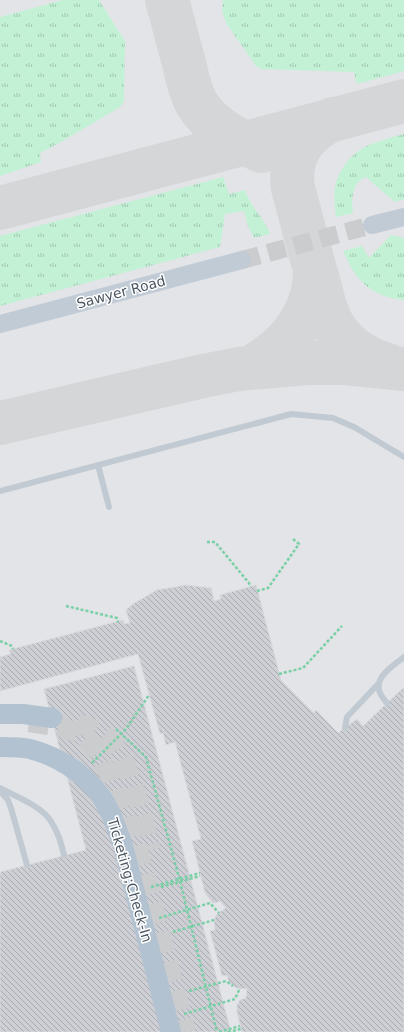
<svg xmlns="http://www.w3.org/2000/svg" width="404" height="1032" viewBox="0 0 404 1032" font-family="'DejaVu Sans',sans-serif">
	<defs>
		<pattern id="grass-tufts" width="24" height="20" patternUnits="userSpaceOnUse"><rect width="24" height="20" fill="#c3f1d5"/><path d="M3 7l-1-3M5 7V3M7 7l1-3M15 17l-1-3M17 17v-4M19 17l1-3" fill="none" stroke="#a0c6b0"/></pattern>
		<pattern id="building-back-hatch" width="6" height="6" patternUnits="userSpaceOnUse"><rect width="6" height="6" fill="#cdcfd5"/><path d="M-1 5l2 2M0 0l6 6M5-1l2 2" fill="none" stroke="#a8abb0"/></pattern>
	</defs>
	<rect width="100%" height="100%" fill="#f5f3f3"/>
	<!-- airport -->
	<path fill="#e2e4e7" d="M0,0H404V1032H0Z"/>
	<!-- grass -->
	<path fill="url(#grass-tufts)" d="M63,0H99L125,41L124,101L120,107L61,142L40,153L41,162L0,176V17Z
		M223,0H404V71L357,84L354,72L261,69L256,66L226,23L222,11Z
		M404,134V199L395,202L366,177C352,182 351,199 353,213L336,217C335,207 333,192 336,182C342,165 354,151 371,144C382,140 393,137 404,134Z
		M223,177L229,194L245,190C250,207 264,217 270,234L254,238L248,226L244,211L225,214L220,247L0,306V236Z
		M391,235L404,238V300C370,296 356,281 343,251L362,246L369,258Z"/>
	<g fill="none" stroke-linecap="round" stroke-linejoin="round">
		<!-- taxiway -->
		<path stroke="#d5d6d8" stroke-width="44" d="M167,0C173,21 178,42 184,63C187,76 190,92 197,104C211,127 238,140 261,151
			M333,119C305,133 288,155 293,188C301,218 309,249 318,280C322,295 325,313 334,327C347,347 365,359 388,365
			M0,208L404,101
			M250,368C288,347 315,314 315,270
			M0,423L203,376L239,369L308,363H345L404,369"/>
	</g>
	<!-- building -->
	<path fill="url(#building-back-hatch)" stroke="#d7d9de" d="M186,585L211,588L214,601L221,599L220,595L256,585L281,680L314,713L316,710L338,733L357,719L363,726L404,687V1032H242L237,1012V1005L240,1000L246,998L247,989L237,988L233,986L229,982L227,975L222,976L210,931L215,930L214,920L217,914L226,908L220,901L215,903L212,902L205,893L192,841L201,839L175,742L166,745L163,733L160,734L138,654L0,691V657L11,654L9,650L123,620L124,624L130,623L126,610L133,604L157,590Z
		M134,666L231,1032H0V872L86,850L44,689Z"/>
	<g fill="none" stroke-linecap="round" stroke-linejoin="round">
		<!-- secondary-tunnel -->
		<path stroke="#caccce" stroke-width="18" stroke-dasharray="18 9" stroke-linecap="butt" d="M242,260L372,225"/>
		<!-- primary-tunnel -->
		<path stroke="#caccce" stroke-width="20" stroke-dasharray="20 10" stroke-linecap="butt" d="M29,722L62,727L84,736L97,751L110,776L125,815L141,860L186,1032
			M77,723C88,727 102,731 110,740C131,763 143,820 151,850"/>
		<!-- path -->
		<path stroke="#7ad0a6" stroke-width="2.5" stroke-dasharray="3 2" stroke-linecap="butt" d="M207,542H215L249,583L250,587
			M257,591L268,588L299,544L293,539
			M66,606L117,618L118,622
			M0,641L12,646L13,649
			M279,674L303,668L342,626
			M116,729L146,757L180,881L217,1032
			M92,763L126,729L149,695
			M151,887L200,873
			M161,887L200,876
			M159,918L210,903L219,913
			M173,932L214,920
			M189,991L226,981L233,986
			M184,1014L235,999L240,988
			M219,1032L240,1026
			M228,1032L241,1029"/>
		<!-- lane -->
		<path stroke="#c1cad2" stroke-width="6" d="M98,465L109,507
			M0,491L291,414L333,418L354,427L404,457
			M387,703C384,699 379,694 379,689C376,676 395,664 404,657
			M345,728L347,717L379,683
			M0,788C15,796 41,806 50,820C58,831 61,843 64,855
			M0,791L8,800L11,808L27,865"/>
		<!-- secondary -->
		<path stroke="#c1cbd6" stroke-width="18" d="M372,225L404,217
			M0,324L242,260"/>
		<!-- primary -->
		<path stroke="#b3c2d1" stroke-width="20" d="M0,714H23L52,718
			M0,747C10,747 21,747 30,749C61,757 92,778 107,806C114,819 118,832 123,846L171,1032"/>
	</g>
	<g text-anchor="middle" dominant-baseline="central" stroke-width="3" stroke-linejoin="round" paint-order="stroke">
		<!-- street labels -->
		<g font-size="14" fill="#4a5661" stroke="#fff">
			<text transform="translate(121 292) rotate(-15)">Sawyer Road</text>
			<text transform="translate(130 880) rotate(74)">Ticketing;Check-In</text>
		</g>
	</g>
</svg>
